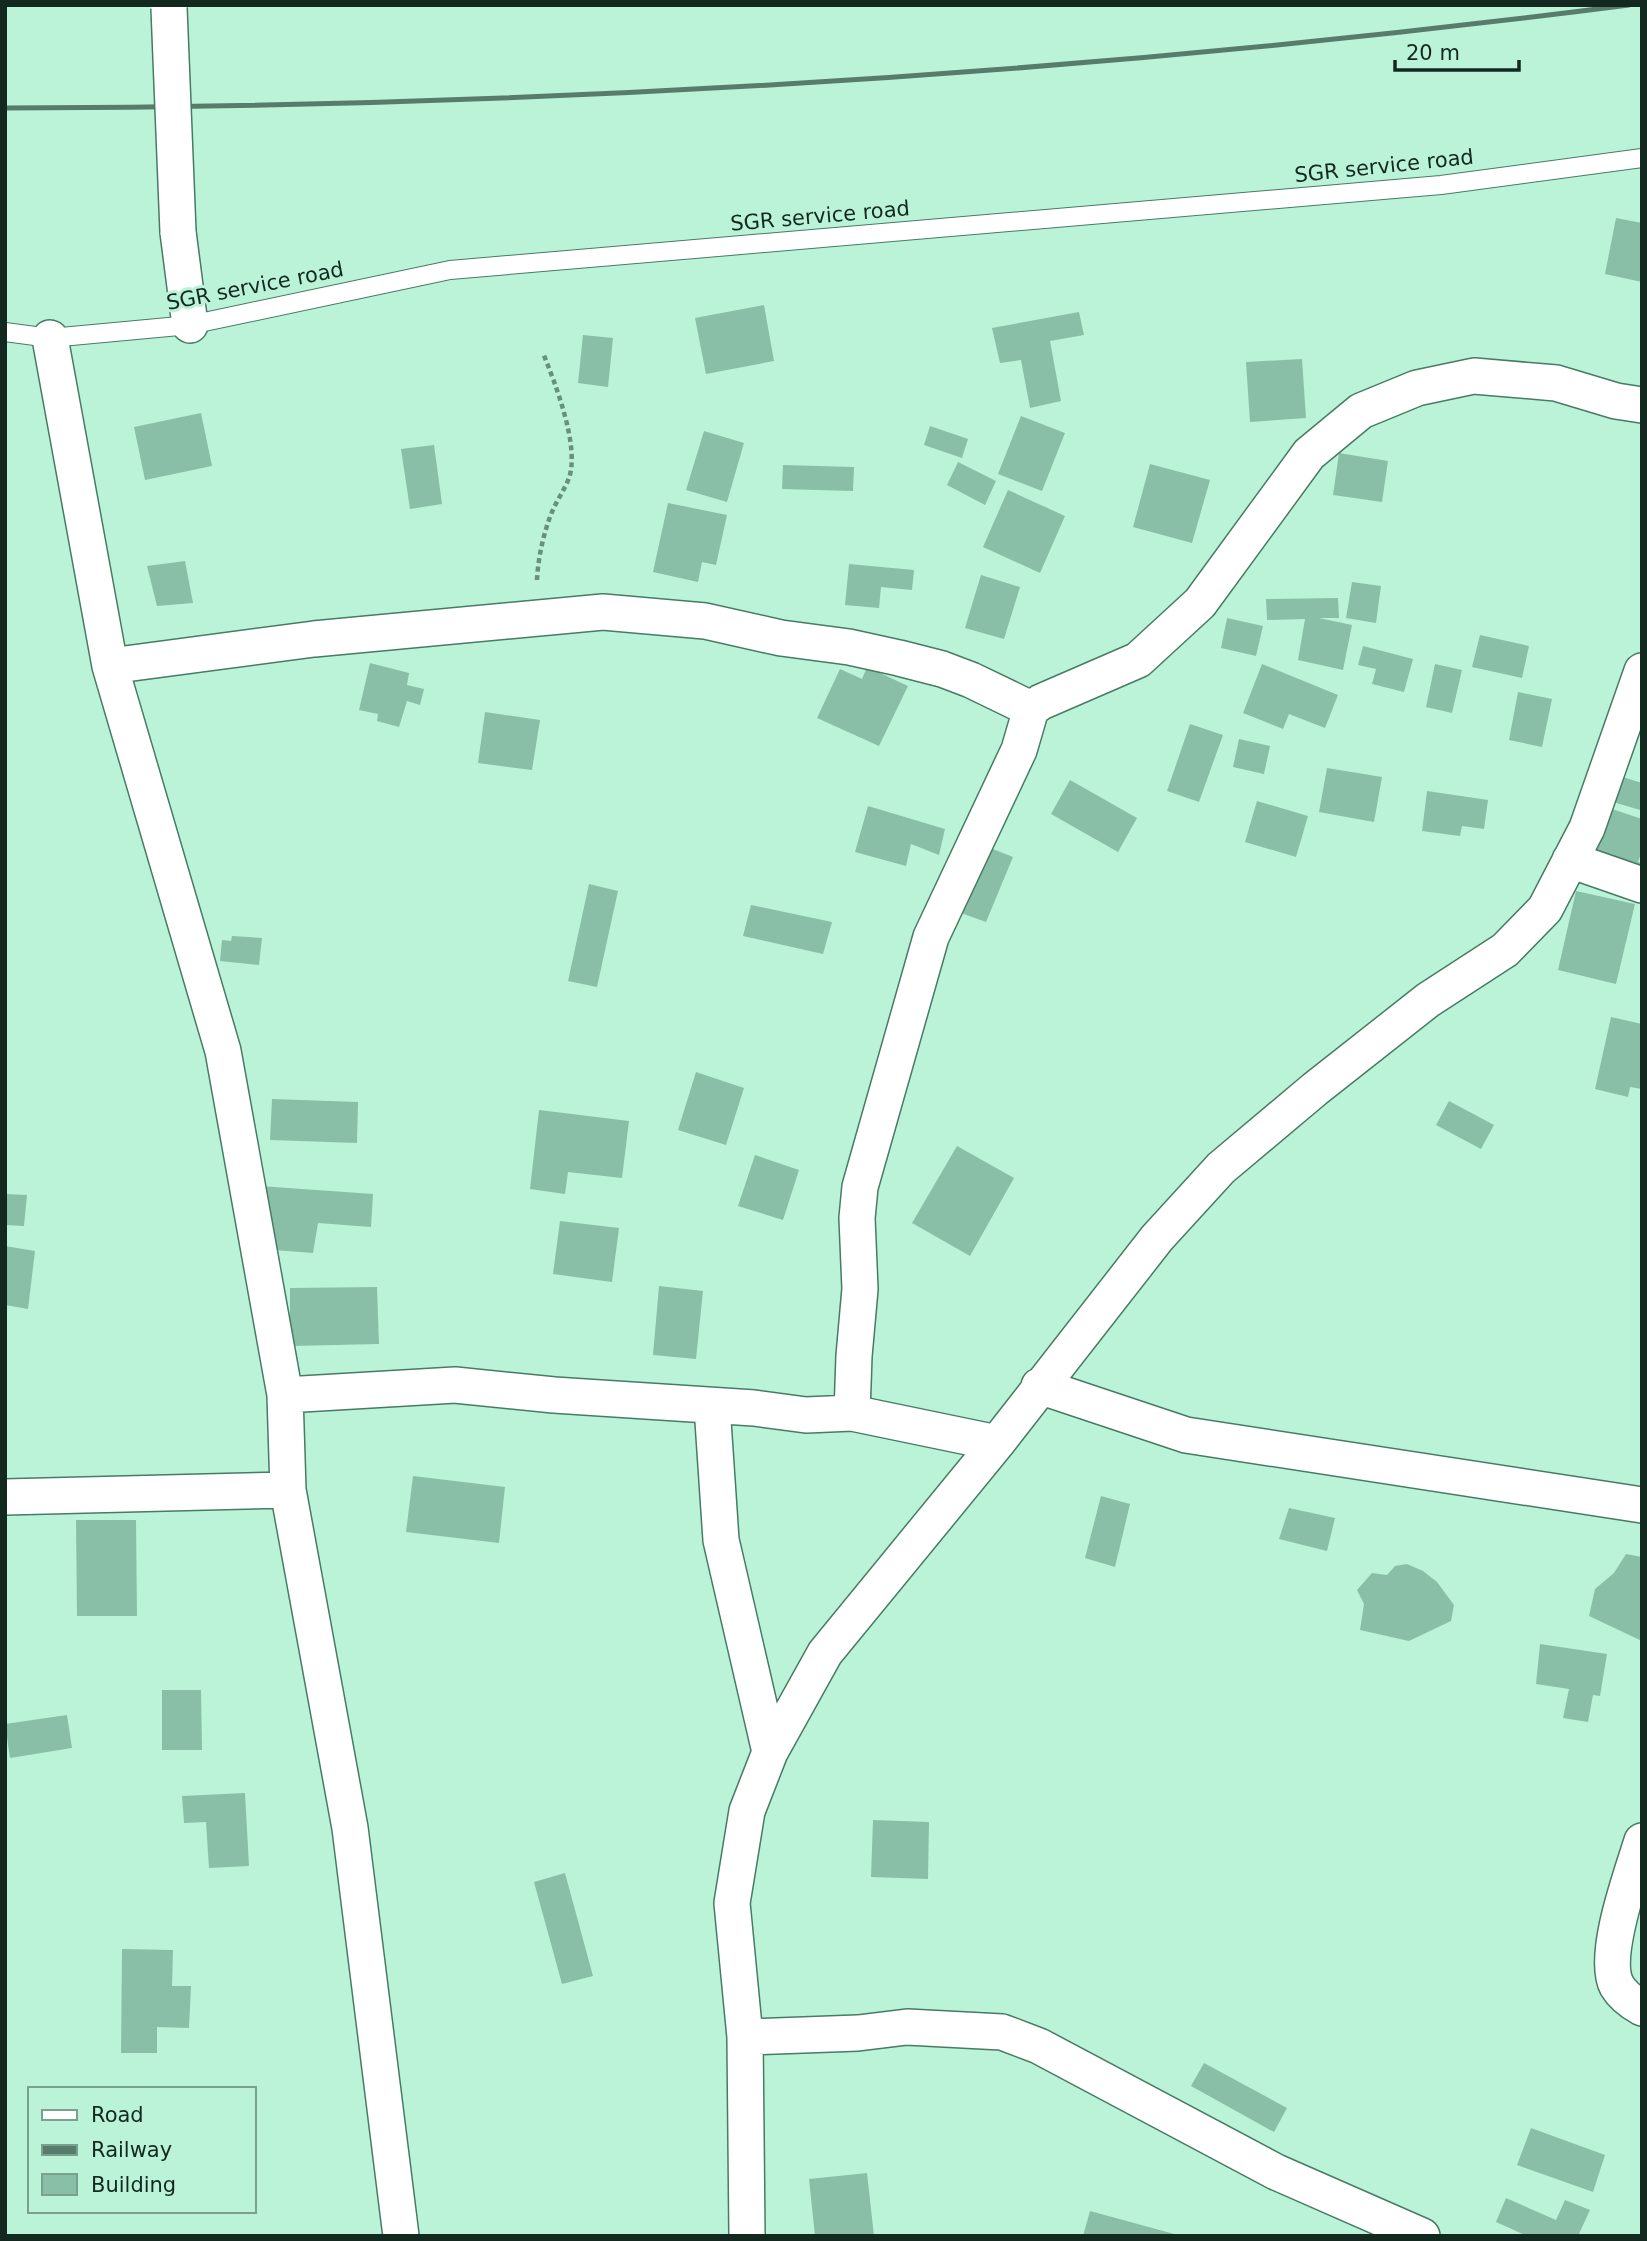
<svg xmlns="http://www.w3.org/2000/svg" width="1647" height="2241" viewBox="0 0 1647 2241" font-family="'DejaVu Sans',sans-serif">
	<rect width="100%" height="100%" fill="#bbf3d8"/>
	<!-- building -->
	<path fill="#89bfa6" d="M1616,218L1642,223V282L1605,274Z
		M764,305L774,361L706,374L695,318Z
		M1079,312L1084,335L1050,341L1061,401L1030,408L1021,360L1000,363L992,328Z
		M583,335L613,338L608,387L578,383Z
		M1302,359L1306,418L1250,422L1246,362Z
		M201,413L212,466L145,480L134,427Z
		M1021,416L1065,433L1042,491L998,474Z
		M930,426L968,439L962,458L924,445Z
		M704,431L744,443L727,502L686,490Z
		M434,445L442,504L410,509L401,449Z
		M1339,453L1388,461L1382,502L1333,495Z
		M958,462L996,481L985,505L947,485Z
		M1150,464L1210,480L1192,543L1133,527Z
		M783,465L854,467L853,491L782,489Z
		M1008,490L1065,516L1040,573L983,547Z
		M668,503L727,515L716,565L702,562L698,582L653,572Z
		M185,561L193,603L157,606L147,566Z
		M849,564L914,570L912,590L881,587L879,608L845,605Z
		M981,575L1020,587L1004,639L965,628Z
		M1352,582L1381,586L1376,623L1346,618Z
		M1338,598L1339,618H1319L1352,625L1343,670L1298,660L1305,619L1267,620L1266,599Z
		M1227,618L1263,626L1256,656L1221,648Z
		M1480,635L1529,646L1522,678L1472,667Z
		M1363,646L1413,659L1404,692L1372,684L1376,669L1358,665Z
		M370,663L409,673L407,685L424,689L420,705L407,701L399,727L377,721L378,714L359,710Z
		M1262,664L1338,695L1325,728L1289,714L1283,729L1243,713Z
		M1435,664L1462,670L1452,713L1426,707Z
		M867,667L908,686L879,746L817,718L840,669L862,679Z
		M1518,692L1552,699L1542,747L1509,740Z
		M485,712L540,720L532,770L478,763Z
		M1190,724L1223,735L1199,802L1167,791Z
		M1239,739L1270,746L1264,774L1233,767Z
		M1591,767L1642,783L1640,810L1583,793Z
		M1327,768L1382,777L1374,822L1319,812Z
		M1070,780L1137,818L1118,852L1051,814Z
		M1427,791L1488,800L1484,829L1462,826L1460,836L1422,831Z
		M1585,800L1642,819V851L1638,862L1642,863V897L1568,852Z
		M1257,801L1308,816L1296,857L1245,842Z
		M868,806L945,829L939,855L911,844L906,866L855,852Z
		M960,836L1013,857L986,922L958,912Z
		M589,884L618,891L597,987L568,981Z
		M1576,891L1635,904L1616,984L1558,970Z
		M751,905L832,922L823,954L743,936Z
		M232,936L262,938L259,965L220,961L222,940L231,941Z
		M1611,1017L1642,1024V1089L1630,1087L1628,1097L1595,1089Z
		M696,1072L744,1088L726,1145L678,1130Z
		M272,1099L358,1102L357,1143L270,1140Z
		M1449,1101L1494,1125L1481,1149L1436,1125Z
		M539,1110L629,1121L622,1178L568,1172L565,1194L530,1189Z
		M957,1146L1014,1178L970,1256L912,1223Z
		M755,1155L799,1170L783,1220L738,1206Z
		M260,1186L373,1194L371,1227L318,1223L313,1253L248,1248Z
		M5,1194L27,1195L24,1226L5,1225Z
		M560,1221L619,1228L612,1282L553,1274Z
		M5,1246L35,1251L28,1309L5,1305Z
		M659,1286L703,1291L696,1359L653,1355Z
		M377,1287L379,1344L290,1346V1288Z
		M413,1476L505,1487L499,1543L406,1532Z
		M1101,1496L1130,1504L1115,1567L1085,1558Z
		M1289,1508L1335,1518L1327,1551L1279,1539Z
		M76,1520H136L137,1616H77Z
		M1626,1554L1642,1557V1641L1589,1616L1595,1589L1614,1573Z
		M1407,1564L1423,1571L1437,1582L1454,1605L1451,1621L1409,1641L1360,1630L1364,1604L1357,1590L1372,1573L1387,1575L1395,1566Z
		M1540,1644L1607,1654L1600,1696L1593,1695L1588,1722L1563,1718L1569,1689L1536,1684Z
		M162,1690H201L202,1750H162Z
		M67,1715L72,1748L10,1758L5,1724Z
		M245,1793L249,1866L209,1868L206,1822L184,1823L182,1796Z
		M873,1820L929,1822L928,1879L871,1877Z
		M565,1873L593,1976L562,1984L534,1882Z
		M122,1949L173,1950L172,1986H191L189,2028L157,2027V2053H121Z
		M1204,2063L1287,2108L1274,2132L1191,2086Z
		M1531,2128L1605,2155L1593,2192L1517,2165Z
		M867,2173L874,2236H815L809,2179Z
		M1506,2198L1556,2220L1565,2200L1590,2210L1578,2236H1527L1496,2222Z
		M1090,2211L1178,2235V2236H1083Z"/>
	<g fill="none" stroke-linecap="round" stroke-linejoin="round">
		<!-- lane casing -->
		<g stroke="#477b64" stroke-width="20">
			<path id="lane" d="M5,332L50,338L190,325L450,270L1441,185L1642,158"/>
		</g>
		<!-- street casing -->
		<g stroke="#477b64" stroke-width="38">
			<path id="street" d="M178,232L190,325
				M50,338L110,666L223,1051L285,1395L288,1490L350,1828L401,2236
				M110,666L314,639L603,612L705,621L781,638L849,647L899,658L942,669L971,680L1031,709
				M1570,860L1642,885
				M1039,1386L1186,1435L1642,1505
				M285,1395L455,1385L554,1395L754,1408L806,1415L852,1413L997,1443
				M712,1406L721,1540L770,1752
				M852,1413L854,1356L860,1289L857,1218L860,1187L931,937L1019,750L1031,709L1041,702L1138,660L1200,603L1309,454L1361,411L1417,388L1474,376L1556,383L1616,401L1642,405
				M5,1497L288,1490
				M1642,1841C1632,1873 1601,1957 1617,1986C1623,1996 1633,2003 1642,2008
				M745,2037L858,2033L907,2027L1002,2032L1039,2046L1276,2172L1422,2236
				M747,2236L745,2037L732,1903L747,1811L770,1752L825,1653L997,1443L1157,1238L1221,1168L1315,1089L1428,1000L1505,950L1545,909L1587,828L1642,671"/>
		</g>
		<!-- path -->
		<path stroke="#69907e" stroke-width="4.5" stroke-dasharray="5 3.5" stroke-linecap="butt" d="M537,580C538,559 543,536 550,517C555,503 564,491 569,478C580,446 555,383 543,353"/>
		<!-- lane -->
		<use href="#lane" stroke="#fff" stroke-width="18"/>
		<!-- street -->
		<use href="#street" stroke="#fff" stroke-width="35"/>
		<!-- rail -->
		<path stroke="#587c6b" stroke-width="5" d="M5,108C548,107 1091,74 1629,5"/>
		<!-- street-bridge casing -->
		<g stroke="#477b64" stroke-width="38" stroke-linecap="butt">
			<path id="street-bridge" d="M169,8L178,232"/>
		</g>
		<!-- street-bridge -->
		<use href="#street-bridge" stroke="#fff" stroke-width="35"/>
	</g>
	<g text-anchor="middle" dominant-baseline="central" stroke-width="6" stroke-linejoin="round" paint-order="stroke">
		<!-- street labels -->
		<g font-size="21" fill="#132920" stroke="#bbf3d8">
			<text transform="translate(1384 166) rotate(-6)">SGR service road</text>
			<text transform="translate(820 216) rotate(-5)">SGR service road</text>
			<text transform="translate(255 286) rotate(-11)">SGR service road</text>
		</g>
	</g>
	<!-- border -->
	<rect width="1647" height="2241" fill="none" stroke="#132920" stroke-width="14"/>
	<!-- legend -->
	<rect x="28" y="2087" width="228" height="126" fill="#bbf3d8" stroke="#78a28e" stroke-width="2"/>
	<rect x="42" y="2110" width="35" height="10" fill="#ffffff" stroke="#78a28e" stroke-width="2"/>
	<text x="91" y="2122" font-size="21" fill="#132920">Road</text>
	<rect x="42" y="2145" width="35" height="10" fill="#587c6b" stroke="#78a28e" stroke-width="2"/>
	<text x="91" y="2157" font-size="21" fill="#132920">Railway</text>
	<rect x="42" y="2174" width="35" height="21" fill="#89bfa6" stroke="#78a28e" stroke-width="2"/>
	<text x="91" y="2192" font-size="21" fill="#132920">Building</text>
	<!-- scale -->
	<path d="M1395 60v10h124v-10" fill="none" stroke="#132920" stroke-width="3.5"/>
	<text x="1406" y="60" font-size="21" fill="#132920" stroke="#bbf3d8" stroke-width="5" paint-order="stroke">20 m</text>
</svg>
